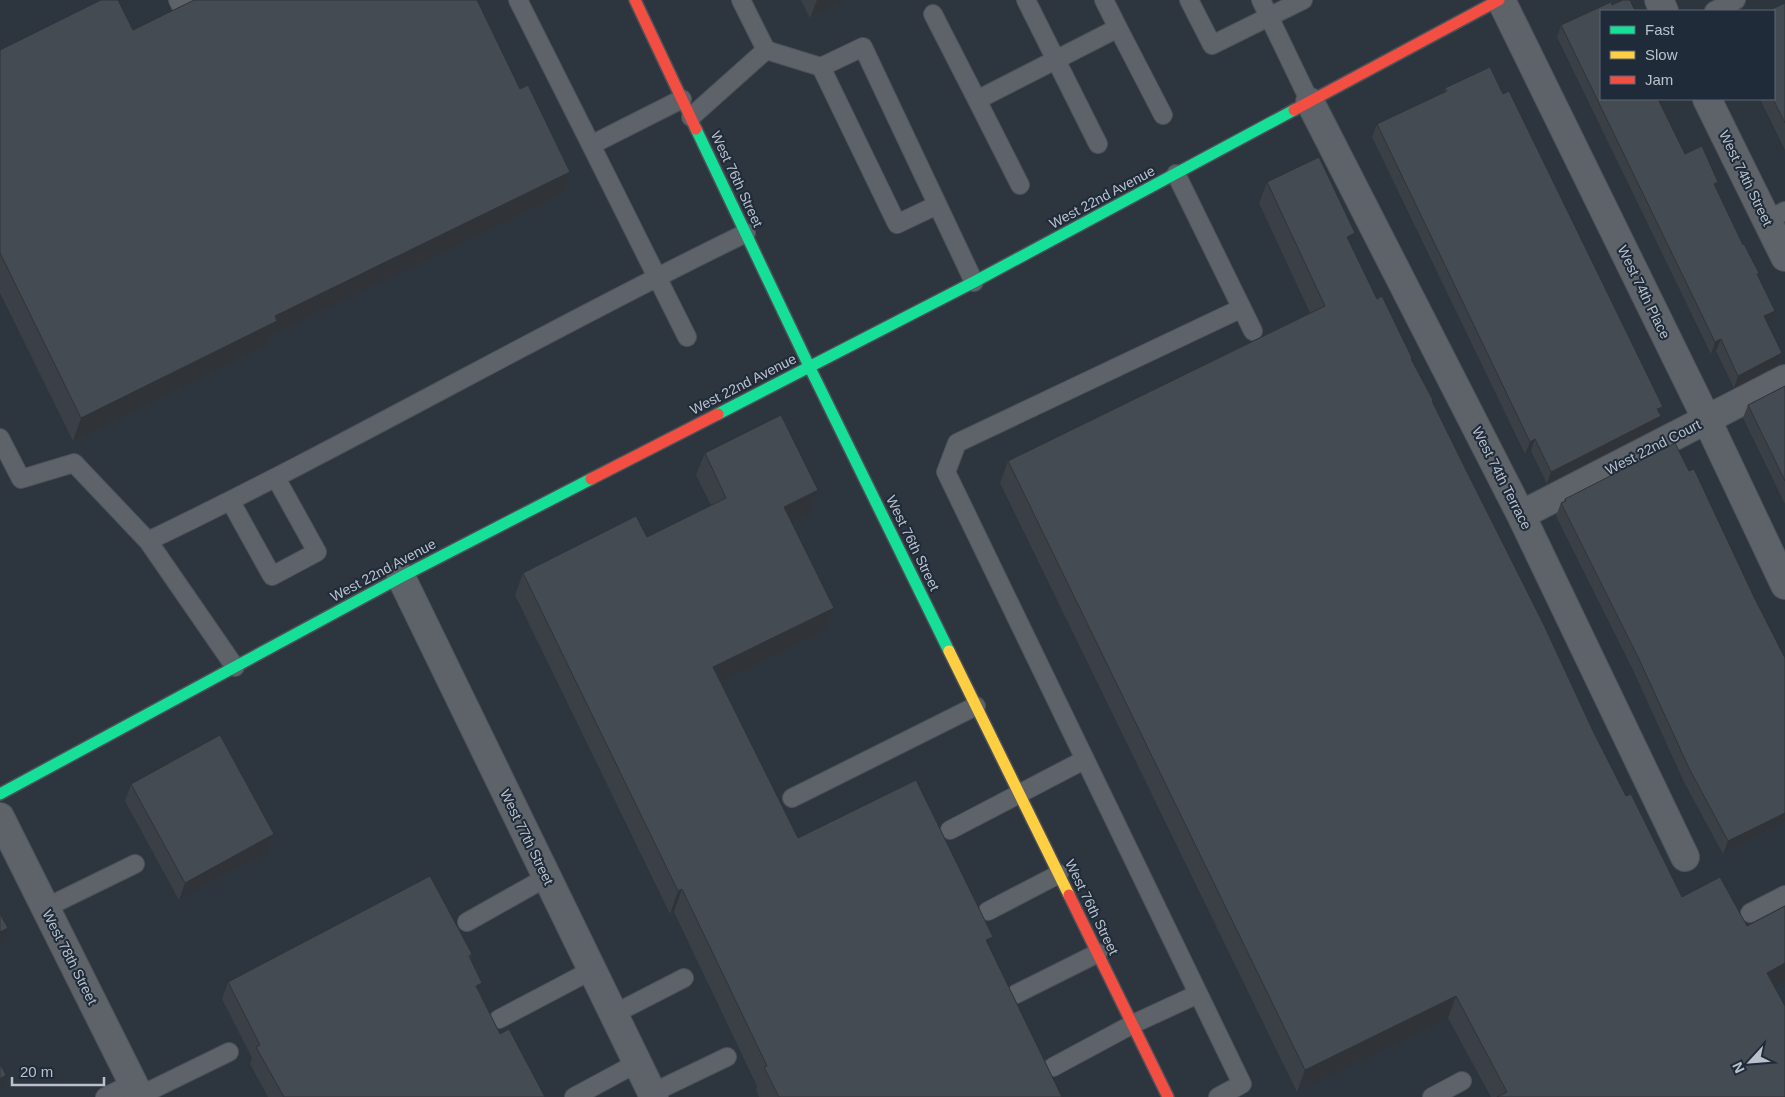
<svg xmlns="http://www.w3.org/2000/svg" width="1785" height="1097" viewBox="0 0 1785 1097" font-family="Arial,sans-serif">
	<rect width="100%" height="100%" fill="#2d353e"/>
	<g fill="none" stroke-linecap="round" stroke-linejoin="round">
		<!-- lane casing -->
		<g stroke="#4c5158" stroke-width="20">
			<path id="lane" d="M178,0L181,6L194,0
				M518,0L591,145
				M741,0L766,50
				M1026,0L1098,144
				M1189,0L1212,45L1303,0
				M1261,0L1310,102
				M1714,11L1736,0
				M933,14L977,100L1118,28L1104,0
				M1118,28L1163,115
				M682,99L591,145L687,337
				M977,100L1020,185
				M691,117L766,50L821,67
				M1176,174L1253,331
				M937,205L897,224L821,67L863,47L974,282
				M1767,220L1785,211
				M0,438L21,479L74,463L148,541C350,444 544,331 746,233
				M231,502L272,576L317,552L276,478
				M148,541L235,667
				M792,798L976,706
				M950,830L1084,760
				M45,908L135,864
				M988,911L1059,874
				M1750,913L1785,895
				M467,922L547,877
				M1016,994L1098,953
				M614,1014L684,978
				M499,1019L592,970
				M1053,1067L1133,1024L1198,994
				M652,1093L727,1057
				M139,1096L229,1052
				M105,1097L133,1083
				M574,1097L637,1063
				M1218,1097L1242,1084L946,472L957,443L1242,308
				M1432,1097L1462,1081"/>
		</g>
		<!-- street casing -->
		<g stroke="#4c5158" stroke-width="30">
			<path id="street" d="M1501,0L1707,420L1785,585
				M1659,0L1664,11
				M1707,99L1785,257
				M1310,102L1521,515L1685,857
				M1521,515L1785,379
				M401,577L654,1097
				M0,817L140,1097"/>
		</g>
		<!-- fast casing -->
		<g stroke="#4c5158" stroke-width="14">
			<path id="fast" d="M696,129L809,366L949,651
				M718,414L974,282L1294,110
				M0,794L401,577L591,479"/>
		</g>
		<!-- slow casing -->
		<g stroke="#4c5158" stroke-width="14">
			<path id="slow" d="M949,651L1069,895"/>
		</g>
		<!-- jam casing -->
		<g stroke="#4c5158" stroke-width="14">
			<path id="jam" d="M635,0L696,129
				M1294,110L1499,0
				M591,479L718,414
				M1069,895L1168,1097"/>
		</g>
		<!-- lane -->
		<use href="#lane" stroke="#5e636a" stroke-width="18"/>
		<!-- street -->
		<use href="#street" stroke="#5e636a" stroke-width="28"/>
		<!-- fast -->
		<use href="#fast" stroke="#16e098" stroke-width="11"/>
		<!-- slow -->
		<use href="#slow" stroke="#ffcf43" stroke-width="11"/>
		<!-- jam -->
		<use href="#jam" stroke="#f24e42" stroke-width="11"/>
	</g>
	<!-- wall -->
	<path fill="#3b4047" d="M801,0H847L810,18Z
		M1785,3V150L1760,99H1774Z
		M1601,11L1685,154L1718,182L1716,188L1743,245L1759,273L1758,275L1771,323L1768,324L1782,353L1778,365L1734,388L1716,351L1711,354L1557,37L1561,25Z
		M133,30L562,194L272,336L269,344L73,441L0,293V50Z
		M1445,88L1503,94L1663,407L1656,428L1547,484L1531,451L1525,454L1372,137L1377,124L1444,92Z
		M1267,182L1351,245L1377,299L1412,358V360L1593,731L1626,796L1682,897L1774,986L1785,1097H1491L1448,1018L1297,1092L1000,483L1008,461L1310,313L1259,203Z
		M1785,386V504L1743,418L1748,405Z
		M705,453L818,490L810,512L791,522L825,630L721,682L798,838L993,937L989,947L1062,1097H759L756,1090L757,1086L674,912L670,914L515,595L523,573L647,537L711,505L696,475Z
		M1565,499L1785,823L1723,854L1684,782L1633,670L1556,516L1561,503L1564,501Z
		M131,784L274,834L268,852L179,900L125,801Z
		M472,954L470,960L482,983L479,992L500,1034L545,1097H268L250,1064L252,1058L222,999L228,982Z"/>
	<!-- shaded-wall -->
	<path fill="#303439" d="M817,0H847L810,18Z
		M570,172L562,194L272,336L269,344L73,441L81,418L275,316Z
		M1718,182L1714,194V184Z
		M1355,233L1347,255V237Z
		M1775,311L1771,323L1760,328L1764,316Z
		M1721,339L1716,351L1711,354L1715,342Z
		M1782,353L1778,365L1734,388L1738,376Z
		M1663,407L1659,417L1661,416L1656,428L1547,484L1551,472Z
		M1535,439L1531,451L1525,454L1530,442Z
		M818,490L810,512L776,530L784,507Z
		M834,608L825,630L705,690L713,667Z
		M1785,813V823L1723,854L1728,841Z
		M274,834L268,852L179,900L185,883Z
		M682,889L674,912L670,914L678,891Z
		M8,928L0,949V932Z
		M993,937L985,960L986,940Z
		M1785,963V981L1759,994L1767,973Z
		M482,983L476,1000V986Z
		M1456,996L1448,1018L1297,1092L1305,1070Z
		M6,1075L0,1093V1079Z"/>
	<!-- building -->
	<path fill="#454b52" stroke="#303439" d="M101,0H118L133,30L194,0H477L520,89L528,85L570,172L275,316L277,321L81,418L0,253V50Z
		M1623,0H1630L1635,11H1601V99H1658L1685,154L1702,146L1718,182L1714,184L1743,245L1744,244L1759,273L1757,274L1775,311L1764,316L1782,353L1738,376L1721,339L1715,342L1561,25L1611,2L1612,5Z
		M1785,3V123L1773,99H1774V11H1768Z
		M1490,67L1503,94L1509,91L1663,407L1657,409L1661,416L1551,472L1535,439L1530,442L1377,124L1447,91L1445,88Z
		M1319,157L1355,233L1347,237L1377,299L1382,296L1412,358L1411,359L1433,400L1432,401L1464,466L1543,623L1593,731L1626,796L1631,794L1682,897L1720,877L1747,926L1785,906V963L1767,973L1785,1006V1097H1497L1507,1092L1456,996L1305,1070L1008,461L1325,306L1267,182Z
		M1785,386V481L1748,405Z
		M781,415L818,490L784,507L834,608L713,667L798,838L916,780L993,937L986,940L1062,1097H779L764,1067L767,1066L682,889L678,891L523,573L636,516L647,537L726,498L705,453Z
		M1675,443L1689,471L1694,469L1754,597L1785,658V813L1728,841L1689,768L1638,657L1561,503L1566,501L1565,499Z
		M220,735L274,834L185,883L131,784Z
		M430,876L472,954L469,956L482,983L476,986L500,1034L509,1029L545,1097H284L256,1047L260,1045L228,982Z
		M0,914L8,928L0,932Z
		M0,1064L6,1075L0,1079Z"/>
	<g text-anchor="middle" dominant-baseline="central" stroke-width="4" stroke-linejoin="round" paint-order="stroke">
		<!-- street labels -->
		<g font-size="14" fill="#b9c1cd" stroke="#202b39">
			<text transform="translate(1746 178) rotate(64)">West 74th Street</text>
			<text transform="translate(737 179) rotate(65)">West 76th Street</text>
			<text transform="translate(1102 197) rotate(-28)">West 22nd Avenue</text>
			<text transform="translate(1644 292) rotate(64)">West 74th Place</text>
			<text transform="translate(743 384) rotate(-27)">West 22nd Avenue</text>
			<text transform="translate(1653 447) rotate(-27)">West 22nd Court</text>
			<text transform="translate(1502 478) rotate(63)">West 74th Terrace</text>
			<text transform="translate(913 543) rotate(64)">West 76th Street</text>
			<text transform="translate(383 570) rotate(-28)">West 22nd Avenue</text>
			<text transform="translate(527 837) rotate(64)">West 77th Street</text>
			<text transform="translate(1092 907) rotate(64)">West 76th Street</text>
			<text transform="translate(70 957) rotate(63)">West 78th Street</text>
		</g>
	</g>
	<!-- legend -->
	<rect x="1600" y="10" width="175" height="90" fill="#202b39" stroke="#5d6774"/>
	<rect x="1610" y="26" width="25" height="8" fill="#16e098" stroke="#5d6774"/>
	<text x="1645" y="35" font-size="15" fill="#b9c1cd">Fast</text>
	<rect x="1610" y="51" width="25" height="8" fill="#ffcf43" stroke="#5d6774"/>
	<text x="1645" y="60" font-size="15" fill="#b9c1cd">Slow</text>
	<rect x="1610" y="76" width="25" height="8" fill="#f24e42" stroke="#5d6774"/>
	<text x="1645" y="85" font-size="15" fill="#b9c1cd">Jam</text>
	<!-- north arrow -->
	<g transform="translate(1750 1062) rotate(244)" stroke="#202b39" stroke-width="4" paint-order="stroke">
	<path d="M0-4L9 19L0 12L-9 19Z" fill="#b9c1cd"/>
	<text y="-8" font-size="14" font-weight="bold" text-anchor="middle" fill="#b9c1cd">N</text>
	</g>
	<!-- scale -->
	<path d="M12 1077v8h92v-8" fill="none" stroke="#b9c1cd" stroke-width="2.5"/>
	<text x="20" y="1077" font-size="15" fill="#b9c1cd" stroke="#202b39" stroke-width="4" paint-order="stroke">20 m</text>
</svg>
